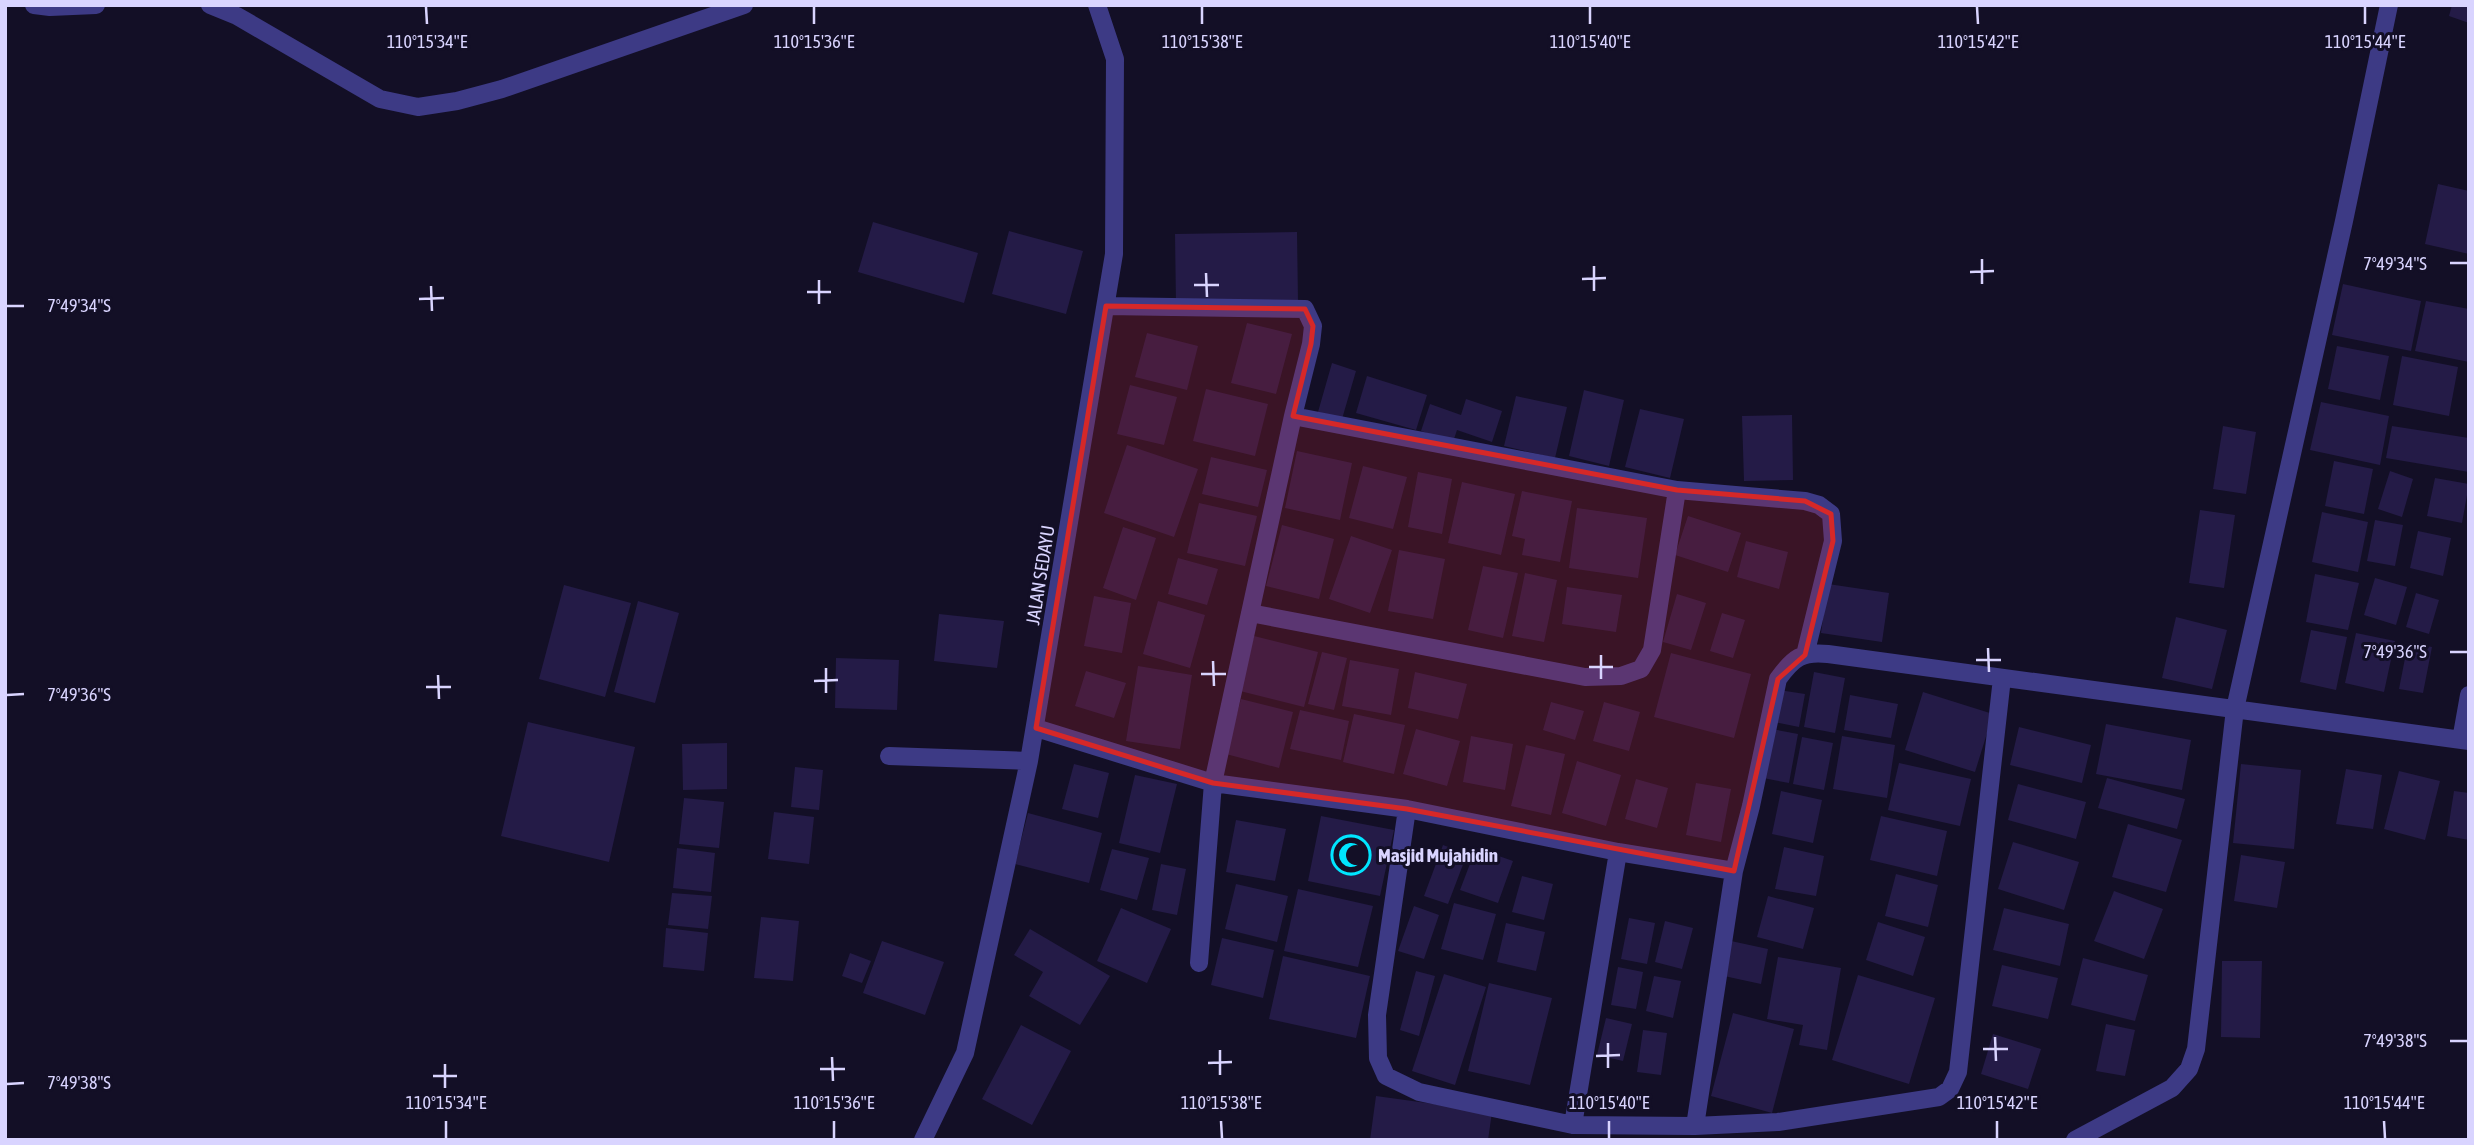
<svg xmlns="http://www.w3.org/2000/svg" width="2474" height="1145" viewBox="0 0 2474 1145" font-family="'Asap Condensed',sans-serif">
	<rect width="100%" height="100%" fill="#130f26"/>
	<!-- building -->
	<path fill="#241b47" d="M2452,5H2469V23L2449,16Z
		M2438,184L2469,191V254L2425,244Z
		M873,222L978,253L964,303L858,272Z
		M1009,231L1083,251L1066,314L992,294Z
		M1297,232L1298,302L1176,304L1175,234Z
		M2343,284L2421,301L2411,351L2332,335Z
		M2426,301L2469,309V362L2415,351Z
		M1247,323L1292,334L1276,394L1231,383Z
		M1147,333L1198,346L1187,390L1135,377Z
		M2337,346L2389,356L2380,400L2328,389Z
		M2402,356L2458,367L2449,416L2393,405Z
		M1332,363L1356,371L1342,419L1318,412Z
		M1367,376L1427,395L1416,430L1356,413Z
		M1130,385L1177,397L1164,445L1117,434Z
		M1206,389L1268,404L1255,456L1193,441Z
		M1584,390L1624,400L1609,466L1569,456Z
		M1516,396L1567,407L1555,458L1504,446Z
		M1466,399L1502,411L1492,442L1457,430L1453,442L1421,431L1430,404L1461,415Z
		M2321,402L2389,416L2380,465L2310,450Z
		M1640,409L1684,419L1670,478L1625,467Z
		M1792,415L1793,480L1744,481L1742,416Z
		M2223,426L2256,432L2246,494L2213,489Z
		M2392,426L2469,438V472L2386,458Z
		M1127,445L1198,469L1174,537L1104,513Z
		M1297,451L1352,463L1340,520L1285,508Z
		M1211,457L1267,470L1258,507L1202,494Z
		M2334,461L2373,469L2364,514L2325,506Z
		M1363,466L1407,477L1393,529L1349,518Z
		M2390,471L2413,479L2402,517L2378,509Z
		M1418,472L1452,479L1442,534L1408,527Z
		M2435,478L2469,484L2462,523L2427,516Z
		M1462,482L1515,494L1501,555L1448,543Z
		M1522,491L1572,501L1560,562L1522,555L1525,539L1512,536Z
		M1199,503L1257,516L1245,566L1187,553Z
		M1577,508L1647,518L1638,578L1569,568Z
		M2200,510L2235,515L2224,588L2189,583Z
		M2322,512L2368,522L2358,572L2312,562Z
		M1688,516L1741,533L1728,572L1675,555Z
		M2375,520L2403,525L2395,566L2367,561Z
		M1282,525L1334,539L1319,599L1266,586Z
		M1123,527L1156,538L1136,600L1103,588Z
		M2418,531L2451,538L2443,576L2410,568Z
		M1351,536L1392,550L1370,613L1329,599Z
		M1746,541L1788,552L1779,589L1737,577Z
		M1399,550L1445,559L1433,619L1388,611Z
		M1178,558L1218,569L1207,605L1168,594Z
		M1483,566L1518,573L1503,638L1468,630Z
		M1525,573L1557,580L1544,642L1512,636Z
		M2315,574L2359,583L2348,630L2306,622Z
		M2375,578L2407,587L2396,625L2364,615Z
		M1828,584L1889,593L1882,642L1821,633Z
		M564,585L631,603L605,697L539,679Z
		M1567,587L1622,595L1616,632L1562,624Z
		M2416,593L2439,600L2429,634L2406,627Z
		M1677,594L1706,603L1691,650L1663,642Z
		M1094,596L1131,603L1122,653L1084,646Z
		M638,601L679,613L655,703L614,692Z
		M1158,601L1205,615L1190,668L1143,654Z
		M1722,613L1745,620L1733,658L1710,651Z
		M939,614L1004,621L997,668L934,661Z
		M2176,617L2227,630L2212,689L2162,678Z
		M2311,630L2347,637L2336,690L2300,682Z
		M2356,633L2395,641L2384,692L2345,683Z
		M1254,636L1318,652L1304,707L1240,691Z
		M2408,643L2432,647L2423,693L2399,689Z
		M1322,652L1347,658L1334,710L1308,704Z
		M1671,653L1751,674L1734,738L1654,717Z
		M836,658L899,660L897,710L835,708Z
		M1350,660L1399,669L1391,715L1342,706Z
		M1138,666L1192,675L1180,749L1126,741Z
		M1086,671L1126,683L1114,718L1075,706Z
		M1415,672L1467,684L1458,719L1408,708Z
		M1814,672L1845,678L1835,733L1804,727Z
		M1779,690L1805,694L1799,727L1774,722Z
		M1923,692L1993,714L1975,772L1905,750Z
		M1850,695L1898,704L1891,738L1844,730Z
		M1241,699L1293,712L1279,768L1226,754Z
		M1551,702L1584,711L1575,740L1543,730Z
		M1604,702L1640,712L1629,751L1593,741Z
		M1300,710L1349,721L1341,760L1290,749Z
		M1354,714L1405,725L1394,774L1343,762Z
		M528,722L635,747L609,862L501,836Z
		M2106,724L2191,740L2182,790L2096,774Z
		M2019,727L2091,745L2082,783L2010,765Z
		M1416,729L1460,741L1447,786L1403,774Z
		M1772,729L1798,734L1789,783L1763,778Z
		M1471,736L1513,744L1505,790L1463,782Z
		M1842,736L1895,745L1887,798L1833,789Z
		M1802,737L1833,743L1824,790L1793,784Z
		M727,743V789L683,790L682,744Z
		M1526,745L1565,754L1551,815L1511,806Z
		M1577,761L1621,775L1606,826L1562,813Z
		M1899,763L1971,779L1960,826L1888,810Z
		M1074,764L1109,773L1098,818L1062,809Z
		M2241,764L2301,770L2294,849L2233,843Z
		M795,767L823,770L819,810L791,807Z
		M2346,769L2382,775L2373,829L2336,824Z
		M2399,771L2440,781L2425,840L2384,829Z
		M1135,775L1177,784L1160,853L1119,843Z
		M2107,778L2185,799L2177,829L2098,808Z
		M1636,779L1668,788L1657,828L1625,819Z
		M1696,783L1731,789L1721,842L1686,835Z
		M2018,784L2086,802L2076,839L2008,820Z
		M1781,791L1822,800L1813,843L1772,834Z
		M2454,791L2469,793V840L2447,836Z
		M684,798L724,802L719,848L679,844Z
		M774,812L814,817L809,864L768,859Z
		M1028,813L1102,833L1089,883L1015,864Z
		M1321,816L1394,830L1380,896L1308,881Z
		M1881,816L1947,831L1937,876L1870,860Z
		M1236,820L1286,829L1275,881L1226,872Z
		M2128,824L2182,840L2166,892L2112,877Z
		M2013,842L2079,862L2064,910L1998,889Z
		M1443,845L1467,854L1448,904L1424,896Z
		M1784,847L1824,856L1816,896L1775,889Z
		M677,848L715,853L711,892L673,888Z
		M1476,848L1513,861L1498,903L1460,890Z
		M1112,849L1149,858L1137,900L1100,890Z
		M2241,855L2285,862L2277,908L2234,901Z
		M1161,864L1186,869L1177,915L1152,910Z
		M1896,874L1938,885L1928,927L1885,916Z
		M1522,876L1553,884L1544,920L1512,912Z
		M1236,884L1288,896L1277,942L1225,929Z
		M1298,889L1373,906L1358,967L1284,951Z
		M2114,891L2163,909L2144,959L2094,941Z
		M672,893L712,896L708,929L668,925Z
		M1768,896L1814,908L1803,949L1757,937Z
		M1454,903L1496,914L1483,960L1441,949Z
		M1414,906L1439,915L1424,959L1398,951Z
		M1121,908L1171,929L1147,983L1097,961Z
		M2004,908L2069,924L2060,966L1993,950Z
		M761,917L799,921L793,981L754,978Z
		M1629,918L1655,923L1647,964L1621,959Z
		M1665,921L1693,928L1682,969L1655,962Z
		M1878,922L1925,937L1913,976L1866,960Z
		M1506,923L1545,932L1536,971L1497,962Z
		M666,928L708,933L704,971L663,967Z
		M1030,929L1110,976L1080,1025L1029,996L1043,972L1014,955Z
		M1222,938L1274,950L1263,998L1211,985Z
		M882,941L944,962L925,1015L863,993Z
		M1731,941L1768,949L1761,984L1724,976Z
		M850,953L871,961L862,983L842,976Z
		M1283,956L1370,976L1356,1038L1269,1019Z
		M1778,957L1841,968L1827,1050L1799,1045L1803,1025L1767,1019Z
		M2083,958L2148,975L2135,1021L2071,1005Z
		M2222,961H2262L2260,1038L2221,1037Z
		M2002,965L2058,978L2048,1019L1992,1006Z
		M1618,967L1643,972L1636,1009L1611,1005Z
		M1416,971L1435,976L1419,1036L1400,1030Z
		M1444,974L1486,987L1455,1085L1412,1071Z
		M1858,975L1935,998L1909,1084L1832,1060Z
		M1654,976L1681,981L1673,1018L1646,1011Z
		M1489,983L1552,998L1530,1085L1468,1071Z
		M1733,1013L1794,1029L1772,1113L1711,1096Z
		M1606,1018L1632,1024L1623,1061L1597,1055Z
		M2106,1024L2135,1030L2125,1076L2096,1071Z
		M1021,1025L1071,1051L1032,1125L982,1099Z
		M1643,1030L1667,1033L1661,1075L1637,1072Z
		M1993,1034L2041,1049L2028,1089L1981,1074Z
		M1376,1096L1492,1112L1488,1140H1370Z"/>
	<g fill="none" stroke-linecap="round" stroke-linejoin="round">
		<!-- minor -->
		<path stroke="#3d3a85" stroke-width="18" d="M34,5L50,7L96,5
			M210,5L237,16L380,99L418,107L457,101L502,89L744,5
			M1106,306L1305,309L1313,326L1311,344L1293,416L1213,783L1199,963
			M1677,490L1805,501L1819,505L1831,514L1833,541L1805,655
			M1250,613L1585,677L1621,676L1641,669L1652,650L1677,490L1293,416
			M1036,728L1213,783L1407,809L1618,852L1734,871
			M2461,740L2469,695
			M889,756L1029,761
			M1407,809L1377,1015L1378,1058L1386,1076L1419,1092L1573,1125L1695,1126L1778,1122L1939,1097L1950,1089L1958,1072L2002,678
			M1573,1125L1618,852
			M1695,1126L1734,871L1751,806L1778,679C1793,658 1802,651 1828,654L2469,741
			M923,1140L965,1053L1029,761L1114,254L1115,59L1097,5
			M2075,1140L2172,1088L2189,1069L2196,1049L2235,709L2344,221L2389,5"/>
	</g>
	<!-- marked area -->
	<path fill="#d62828" fill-opacity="0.2" stroke="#d62828" stroke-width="5" stroke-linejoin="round" d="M1106,306L1305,309L1313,326L1311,344L1293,416L1677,490L1805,501L1831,514L1833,541L1805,655L1778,679L1734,871L1407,809L1213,783L1036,728Z"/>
	<!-- ticks -->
	<path fill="none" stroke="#d9d4ff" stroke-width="2.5" d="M426,7L427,24M814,7V24M1202,7V24M1590,7V24M1977,7L1978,24M2365,7V24M1982,259V284M2450,263H2467M1594,266V291M1970,272L1994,271M1206,273L1207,297M1582,279L1606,278M819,280V304M1194,285H1219M431,286L432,311M807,292H831M419,299L444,298M7,306H24M1988,648L1989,672M2450,652H2467M1601,655V679M1976,660H2001M1213,661L1214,686M1589,667H1613M826,668V693M1201,674H1226M438,675L439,699M814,681L838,680M426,687H451M7,695L24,694M1995,1037L1996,1061M2450,1041H2467M1608,1043V1068M1983,1049H2008M1220,1050V1075M1596,1056L1620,1055M832,1057L833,1081M1208,1063L1232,1062M445,1064V1088M820,1069H845M433,1076H457M7,1084L24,1083M446,1121V1138M834,1121V1138M1221,1121L1222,1138M1609,1121V1138M1997,1121V1138M2384,1121L2385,1138"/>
	<!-- icons -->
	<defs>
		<g id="mosque-ring" transform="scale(2.0125)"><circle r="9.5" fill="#130f26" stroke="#00e5ff" stroke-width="1.5"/><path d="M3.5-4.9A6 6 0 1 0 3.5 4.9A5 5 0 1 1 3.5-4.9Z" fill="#00e5ff"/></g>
	</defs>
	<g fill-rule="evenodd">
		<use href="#mosque-ring" x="1351" y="855"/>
	</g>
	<g text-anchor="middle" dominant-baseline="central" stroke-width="6" stroke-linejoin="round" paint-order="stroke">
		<!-- street labels -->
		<g font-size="19" fill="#d9d4ff" stroke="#130f26">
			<text transform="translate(1040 575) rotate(-81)">JALAN SEDAYU</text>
		</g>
		<!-- poi labels -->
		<g font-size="19" font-weight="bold" fill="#d9d4ff" stroke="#130f26" text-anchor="start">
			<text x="1378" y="855">Masjid Mujahidin</text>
		</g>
	</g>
	<g font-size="18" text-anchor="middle" fill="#d9d4ff" stroke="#130f26" stroke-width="6" stroke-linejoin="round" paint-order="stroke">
		<text x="427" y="48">110°15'34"E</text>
		<text x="814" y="48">110°15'36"E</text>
		<text x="1202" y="48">110°15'38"E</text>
		<text x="1590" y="48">110°15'40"E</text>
		<text x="1978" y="48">110°15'42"E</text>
		<text x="2365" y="48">110°15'44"E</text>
		<text x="2395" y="270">7°49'34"S</text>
		<text x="79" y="312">7°49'34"S</text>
		<text x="2395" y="658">7°49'36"S</text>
		<text x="79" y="701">7°49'36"S</text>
		<text x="2395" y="1047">7°49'38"S</text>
		<text x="79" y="1089">7°49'38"S</text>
		<text x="446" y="1109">110°15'34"E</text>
		<text x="834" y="1109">110°15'36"E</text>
		<text x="1221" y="1109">110°15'38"E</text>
		<text x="1609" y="1109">110°15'40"E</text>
		<text x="1997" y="1109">110°15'42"E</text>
		<text x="2384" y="1109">110°15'44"E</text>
	</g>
	<!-- border -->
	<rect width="2474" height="1145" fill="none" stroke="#d9d4ff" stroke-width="14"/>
</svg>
